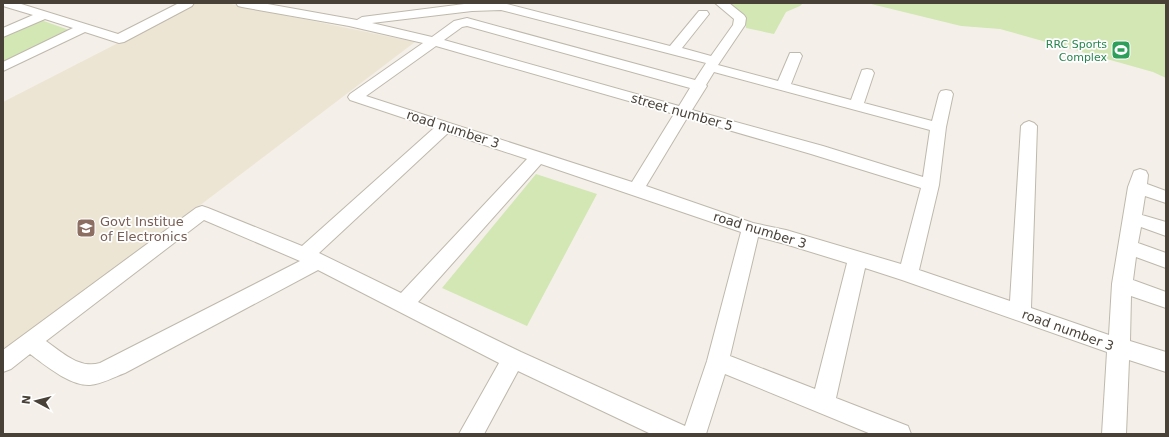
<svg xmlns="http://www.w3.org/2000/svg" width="1169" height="437" viewBox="0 0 1169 437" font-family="'DejaVu Sans',sans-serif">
	<rect width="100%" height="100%" fill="#f4f0e9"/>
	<!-- education -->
	<path fill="#ede5d3" d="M196,3H226L415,42L3,355V102Z"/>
	<!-- green -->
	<path fill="#d2e7b3" d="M725,3H803L800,6L786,12L774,34L746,28L745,16Z
		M867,3H1166V78L1153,72L1000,29L961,26Z
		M41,20L72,31L3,63V37Z
		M536,174L597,194L527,326L442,288Z"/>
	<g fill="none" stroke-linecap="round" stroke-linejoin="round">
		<!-- minor casing -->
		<g stroke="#bfb8ac" stroke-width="2">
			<path id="minor" d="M3,3H18L118,34L179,3H194L192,6L124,42L119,43L85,32L3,71V62L73,28L45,19L3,37V28L33,15L3,6Z
				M236,3H262L357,20L362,17L472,3H503L670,46L699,11H707L709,14L682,48L711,56L733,25L734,19L715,3H729L744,15L746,18L745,25L718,65L778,81L790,53H800L802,56L791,84L851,100L862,70L867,69L872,70L874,73L864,103L932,121L939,94L941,91L946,90L951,91L953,94L946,127L939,185L919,270L1010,301L1021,126L1024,123L1029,121L1034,123L1037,126L1031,308L1109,335L1112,284L1128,187L1134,171L1140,169L1146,171L1148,175L1147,184L1166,191V203L1145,196L1142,215L1166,222V236L1141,227L1138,243L1166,253V268L1136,257L1133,280L1166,292V308L1131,296L1130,341L1166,352V372L1129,360L1126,434H1102L1107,352L902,280L865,268L836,398L908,426L911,434H871L725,374L706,434H651L518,371L484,434H459L499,363L318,270L125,373C114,377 102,384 90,385C70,386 45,365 30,354L11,369L3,372V350L196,208L202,206L208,208L302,246L434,128L350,100L348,97L350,94L423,43L349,26L242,7L238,6ZM501,10L706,63L695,80L467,18L454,21L432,37L372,23L472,11ZM467,26L690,88L679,106L444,40L462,27ZM436,46L674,114L632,182L366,96ZM714,72L930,130L923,177L823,146L692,110L707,86L706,85ZM687,118L811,154L921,188L901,264L786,230L753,223L646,186ZM448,133L527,159L401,293L319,253ZM541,164L741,232L707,361L685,426L521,352L418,302ZM204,220L300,261L100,363C79,369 63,353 46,341ZM758,237L785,244L847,263L815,389L730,356Z"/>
		</g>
		<!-- minor -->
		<use href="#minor" fill="#fff" fill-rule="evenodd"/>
	</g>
	<!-- icons -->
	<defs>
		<g id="stadium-square" transform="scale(1)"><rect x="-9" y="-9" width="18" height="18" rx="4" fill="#2e9e5b" stroke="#fff"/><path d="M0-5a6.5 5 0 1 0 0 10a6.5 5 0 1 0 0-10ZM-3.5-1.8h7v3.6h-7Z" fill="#fff"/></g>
		<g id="university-square" transform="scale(1)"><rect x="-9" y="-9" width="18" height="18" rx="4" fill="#8d6e63" stroke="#fff"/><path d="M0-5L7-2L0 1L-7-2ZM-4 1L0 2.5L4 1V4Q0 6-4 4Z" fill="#fff"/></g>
	</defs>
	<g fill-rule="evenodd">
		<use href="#stadium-square" x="1121" y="50"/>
		<use href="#university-square" x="86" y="228"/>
	</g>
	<g text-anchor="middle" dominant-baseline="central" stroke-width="3.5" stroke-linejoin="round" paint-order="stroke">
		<!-- far-leisure labels -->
		<g font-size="11" fill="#27864d" stroke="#fff" text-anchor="end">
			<text x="1107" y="44">RRC Sports<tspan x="1107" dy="13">Complex</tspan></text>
		</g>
		<!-- street labels -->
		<g font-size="13" fill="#484137" stroke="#fff">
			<text transform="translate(682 112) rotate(16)">street number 5</text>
			<text transform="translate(453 129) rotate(18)">road number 3</text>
			<text transform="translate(760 230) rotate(17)">road number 3</text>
			<text transform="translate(1068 330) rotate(20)">road number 3</text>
		</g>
		<!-- education labels -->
		<g font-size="13" fill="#785e54" stroke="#fff" text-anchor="start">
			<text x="100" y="221">Govt Institue<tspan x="100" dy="15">of Electronics</tspan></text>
		</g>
	</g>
	<!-- border -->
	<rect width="1169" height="437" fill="none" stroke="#484137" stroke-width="8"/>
	<!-- north arrow -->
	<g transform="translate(36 401) rotate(277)" stroke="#ffffff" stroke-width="3" paint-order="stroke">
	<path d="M0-3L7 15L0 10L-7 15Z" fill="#484137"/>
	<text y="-6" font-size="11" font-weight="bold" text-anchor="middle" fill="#484137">N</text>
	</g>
</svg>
